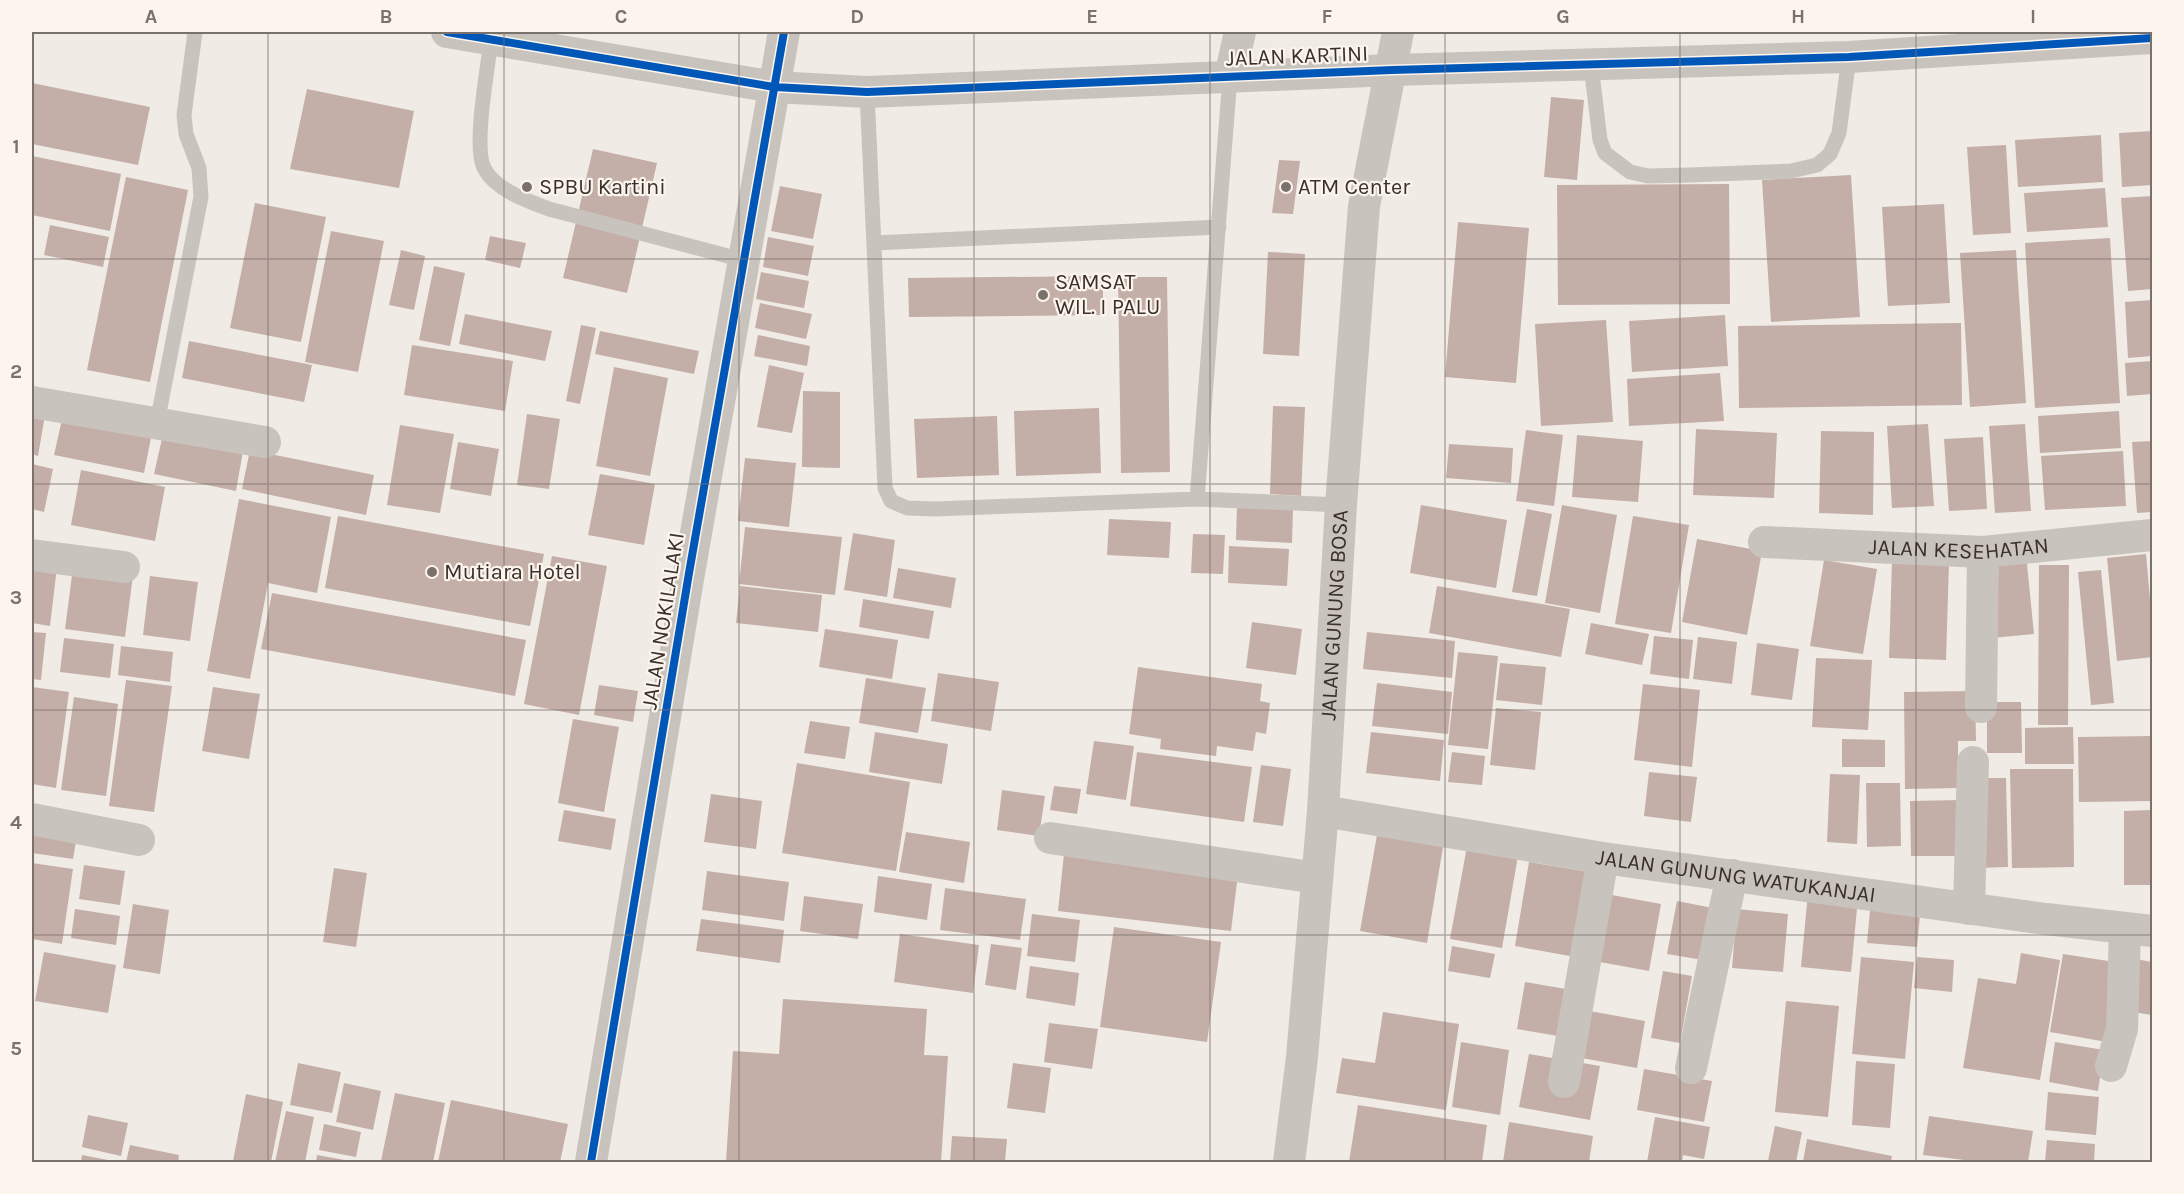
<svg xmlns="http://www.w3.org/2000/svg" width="2184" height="1194" viewBox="0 0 2184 1194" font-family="Karla,sans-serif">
	<rect width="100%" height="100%" fill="#f0ebe5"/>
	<!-- building -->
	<path fill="#c3afa7" d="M32,83L150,107L138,165L32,144Z
		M307,89L414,111L399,188L290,169Z
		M1551,97L1584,100L1577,180L1544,177Z
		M2152,131V185L2122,187L2119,133Z
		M2101,135L2103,182L2018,187L2015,140Z
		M2006,145L2011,233L1973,235L1967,147Z
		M593,149L657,163L627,293L563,278Z
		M32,156L121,174L110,231L32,215Z
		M1279,160L1300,161L1293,214L1272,213Z
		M1851,175L1860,317L1771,322L1762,180Z
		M126,177L188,190L150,382L87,370Z
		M1729,184L1730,304L1558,305L1557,185Z
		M780,186L822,194L813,239L771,231Z
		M2105,188L2108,227L2027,232L2024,193Z
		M2152,196V289L2128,291L2121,198Z
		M255,203L326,217L301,342L230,328Z
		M1944,204L1950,303L1888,306L1882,207Z
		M1458,222L1529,228L1516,383L1445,377Z
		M50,225L109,237L103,267L44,255Z
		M331,231L384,241L358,372L305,362Z
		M490,236L526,243L520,268L485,260Z
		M768,237L814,246L808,276L763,267Z
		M2110,238L2120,403L2035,408L2025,243Z
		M401,250L425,256L414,310L389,305Z
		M2016,250L2026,403L1970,407L1960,253Z
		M1268,252L1305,254L1299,356L1263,354Z
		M434,266L465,273L450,346L419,340Z
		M761,272L809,281L804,308L756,299Z
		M1103,276V315L909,317L908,278Z
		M1118,277H1167L1170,472L1121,473Z
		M2152,300V356L2128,358L2125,302Z
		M760,303L812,314L806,339L755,328Z
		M465,314L552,331L545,361L459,344Z
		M1725,315L1728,366L1632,372L1629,321Z
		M1606,320L1613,422L1541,426L1535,324Z
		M1961,323L1962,405L1739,408L1738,326Z
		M581,325L596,328L580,404L566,401Z
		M600,331L699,351L694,374L595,354Z
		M758,335L810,346L807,366L754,356Z
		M189,341L312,365L304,402L182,378Z
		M412,345L513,361L505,411L404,395Z
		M2152,361V394L2127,396L2125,363Z
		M769,365L804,373L792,433L757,427Z
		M614,367L668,378L650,476L596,466Z
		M1720,373L1724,421L1629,426L1627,379Z
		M803,391L840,392V468L802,467Z
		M1273,406L1305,407L1301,496L1270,494Z
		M1099,408L1101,473L1016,476L1014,411Z
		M2119,411L2121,448L2040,453L2038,416Z
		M32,413L45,415L38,456L32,454Z
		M527,414L560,419L549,489L517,485Z
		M63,415L152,433L144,473L54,455Z
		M997,416L999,475L917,478L914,419Z
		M1928,424L1934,506L1892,508L1887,426Z
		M2025,424L2031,511L1995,513L1989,426Z
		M400,425L454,434L440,513L387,505Z
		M1696,429L1777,433L1774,498L1693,495Z
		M1526,430L1563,435L1554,506L1516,501Z
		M1821,431L1874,432L1873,515L1819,513Z
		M163,434L243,451L236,491L154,474Z
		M1577,435L1643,441L1638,502L1572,497Z
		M1983,437L1987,509L1949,511L1944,439Z
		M2152,441V512L2137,513L2132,442Z
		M458,442L499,449L491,496L450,489Z
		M1449,444L1513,448L1511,483L1446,478Z
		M250,450L374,475L366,515L242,489Z
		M2123,451L2126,506L2045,510L2041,456Z
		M745,458L796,463L789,527L738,521Z
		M32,464L53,469L44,512L32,509Z
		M81,470L165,487L155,541L71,525Z
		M600,474L655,484L644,545L588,535Z
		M239,499L331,517L317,593L268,583L250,679L207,671Z
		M1237,505L1293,508L1292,543L1236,540Z
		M1421,505L1507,520L1496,588L1410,573Z
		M1562,505L1617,515L1600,613L1545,603Z
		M1527,509L1552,514L1537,596L1512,592Z
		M338,516L544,554L530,626L325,588Z
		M1633,516L1689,525L1671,633L1615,624Z
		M1109,519L1171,522L1169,558L1107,555Z
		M745,527L842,537L835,595L739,584Z
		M853,533L895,540L887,597L844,590Z
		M1193,534L1225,535L1223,574L1191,573Z
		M1697,539L1762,551L1747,635L1682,622Z
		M1229,546L1289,549L1287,586L1228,583Z
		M2026,554L2034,634L1992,638L1984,557Z
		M2146,554L2152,622V657L2117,661L2107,558Z
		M552,556L607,566L579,715L524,704Z
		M1824,560L1877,569L1863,654L1810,646Z
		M1892,561L1949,563L1946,660L1889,658Z
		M32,564L57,567L50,626L32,623Z
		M2039,565H2069L2068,725H2038Z
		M73,568L133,575L125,637L65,629Z
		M898,568L956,578L951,608L893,598Z
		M2101,570L2114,703L2091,705L2078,572Z
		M150,576L198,582L190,641L143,635Z
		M740,586L822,595L818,632L736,623Z
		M1437,586L1570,609L1561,657L1429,633Z
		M272,593L526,640L515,696L261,649Z
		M863,599L934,611L929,639L859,627Z
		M1252,622L1302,629L1296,675L1246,668Z
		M1591,623L1649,634L1642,665L1585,654Z
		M825,629L898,640L892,679L819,667Z
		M32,632L46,633L41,680L32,679Z
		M1367,632L1455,641L1452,678L1363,669Z
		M1654,636L1693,640L1689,679L1650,674Z
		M1698,637L1737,642L1732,684L1693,679Z
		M64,638L114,644L110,678L60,672Z
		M1757,643L1799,649L1792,700L1751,695Z
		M121,646L173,652L170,682L118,675Z
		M1458,652L1498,656L1488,749L1448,745Z
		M1816,658L1872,660L1868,730L1812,727Z
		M1500,663L1546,667L1542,705L1496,700Z
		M1138,667L1262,684L1260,701L1270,703L1266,734L1256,732L1253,751L1217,746L1216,756L1160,749L1161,739L1129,734Z
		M938,673L999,682L991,731L931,721Z
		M866,678L926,688L918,733L859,723Z
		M126,680L172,686L154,812L109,806Z
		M1377,683L1452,692L1448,734L1372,726Z
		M1643,684L1700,690L1692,767L1634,760Z
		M599,685L638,691L633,722L594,715Z
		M32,687L69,692L56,788L32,784Z
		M213,687L260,694L249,759L202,751Z
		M1975,691L1976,741H1958V788L1905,789L1904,692Z
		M74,697L118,704L106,796L61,790Z
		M1987,702H2021L2022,753H1987Z
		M1496,708L1541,712L1535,770L1490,765Z
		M573,719L619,727L604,812L558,803Z
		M810,721L850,727L845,759L804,753Z
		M2073,727L2074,764H2025V728Z
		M875,732L948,744L942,784L869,772Z
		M1371,732L1444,740L1440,781L1366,773Z
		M2152,736V801L2079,802L2078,737Z
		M1842,739L1885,740V767H1842Z
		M1094,741L1134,746L1126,800L1086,794Z
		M1137,752L1252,767L1244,822L1130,806Z
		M1452,752L1485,756L1482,785L1448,782Z
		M797,763L910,782L896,871L782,853Z
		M1261,765L1291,769L1283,826L1253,822Z
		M2010,769H2073L2074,867L2012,868Z
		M1649,772L1697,777L1691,822L1644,816Z
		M1830,774L1860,775L1857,844L1827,842Z
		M1976,778H2006L2008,867L1977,868Z
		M1866,783H1900L1901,846L1867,847Z
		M1054,786L1081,789L1077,814L1050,810Z
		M1002,790L1045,796L1039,836L997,830Z
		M711,794L762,801L756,849L704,842Z
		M1961,800L1962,856H1911L1910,801Z
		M564,810L616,819L611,850L558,841Z
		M2152,810V885H2124V811Z
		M32,823L78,829L73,859L32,853Z
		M906,832L970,842L964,883L899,872Z
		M1377,835L1443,847L1427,943L1360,931Z
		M1468,841L1519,850L1502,948L1450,939Z
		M1064,854L1238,874L1231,931L1058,911Z
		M1529,862L1596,873L1581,958L1515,946Z
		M32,863L73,869L62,944L32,939Z
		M84,865L125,871L120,905L79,899Z
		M334,868L367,873L356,947L323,942Z
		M707,871L789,882L784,921L702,910Z
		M878,876L932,884L927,920L874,912Z
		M945,888L1026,899L1020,940L940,930Z
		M1808,893L1858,898L1851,972L1801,967Z
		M1612,895L1661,904L1649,971L1600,962Z
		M804,896L863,904L858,939L800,931Z
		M1871,900L1921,905L1917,947L1867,943Z
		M1677,901L1718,909L1709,961L1667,954Z
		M133,904L169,910L160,974L123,968Z
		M75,909L120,916L116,945L71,938Z
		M1737,909L1788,914L1783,972L1732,968Z
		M1032,914L1080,920L1075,962L1027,956Z
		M701,919L784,930L780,963L696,951Z
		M1114,927L1221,942L1207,1042L1100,1027Z
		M900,934L979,945L973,993L894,982Z
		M991,944L1022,948L1016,990L985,985Z
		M1452,946L1495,954L1490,978L1448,971Z
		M44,952L116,965L108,1013L35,1001Z
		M2021,953L2060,960L2040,1080L1963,1068L1978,978L2016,984Z
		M2063,954L2121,963L2107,1042L2050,1032Z
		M1861,957L1914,962L1905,1059L1852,1054Z
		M1917,957L1954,960L1952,992L1914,988Z
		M2136,959L2152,962V1015L2127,1011Z
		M1030,966L1079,973L1075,1006L1026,998Z
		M1663,971L1692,976L1680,1043L1651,1038Z
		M1525,982L1572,990L1564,1037L1517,1029Z
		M783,999L927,1009L924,1055L948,1056L941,1162H726L733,1051L779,1054Z
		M1786,1001L1839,1006L1828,1117L1775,1112Z
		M1584,1010L1645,1021L1637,1068L1576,1057Z
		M1383,1012L1459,1024L1446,1110L1336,1093L1342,1058L1375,1063Z
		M1049,1023L1098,1029L1092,1069L1044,1062Z
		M1461,1042L1509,1050L1500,1115L1452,1107Z
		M2055,1042L2104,1050L2098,1091L2049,1082Z
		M1529,1054L1600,1066L1590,1120L1519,1107Z
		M1856,1061L1895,1064L1890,1128L1852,1125Z
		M298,1063L341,1072L332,1113L290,1105Z
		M1013,1063L1051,1068L1045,1113L1007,1108Z
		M1644,1069L1712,1081L1704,1122L1637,1110Z
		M344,1083L381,1091L373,1130L336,1122Z
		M2048,1092L2099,1097L2096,1135L2045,1130Z
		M395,1093L445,1103L433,1162L381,1161Z
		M246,1094L283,1102L271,1162L233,1161Z
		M451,1100L568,1124L560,1162H438Z
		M1358,1105L1487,1125L1482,1162H1349Z
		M286,1111L314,1117L305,1162H275Z
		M88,1115L128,1123L121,1156L82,1147Z
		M1929,1116L2033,1131L2028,1162H1981L1923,1155Z
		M1655,1117L1710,1127L1704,1159L1683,1155L1682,1162H1647Z
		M1509,1122L1593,1136L1589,1162H1503Z
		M324,1124L361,1132L356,1157L319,1150Z
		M1775,1126L1802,1132L1796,1162L1768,1161Z
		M952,1136L1007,1139L1005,1162H950Z
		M1807,1139L1892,1156L1891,1162H1803Z
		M2047,1140L2095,1144L2094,1162H2045Z
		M130,1145L179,1155L178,1162H126Z
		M82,1155L113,1161V1162H81Z
		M317,1155L350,1161V1162H316Z"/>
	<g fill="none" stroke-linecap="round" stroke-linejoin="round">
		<!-- lane -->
		<path stroke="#c9c3be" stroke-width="15" d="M491,40C488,67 473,146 484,168C495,190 528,201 549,209L743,260
			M1591,65L1600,140L1605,153L1630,172L1648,176L1690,175L1791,171L1817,165L1830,154L1839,133L1849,57
			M867,92L885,488L891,501L907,508L935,509L1197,499L1230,77
			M874,243L1219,227
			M157,423L201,197L199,168L186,134L184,115L195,32
			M1197,499L1341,505"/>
		<!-- street -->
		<g stroke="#c9c3be" stroke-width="32">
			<path d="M447,32L774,87L867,92L1392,70L1849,57L2152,38"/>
			<path d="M1230,77L1240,32"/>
			<path d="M32,402L265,442"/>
			<path id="s1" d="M1764,542L1983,552L2152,535"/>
			<path d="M32,555L124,567"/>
			<path d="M1981,707L1983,552"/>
			<path id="s2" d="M1323,811L1603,858L2046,919L2152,931"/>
			<path d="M32,819L139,840"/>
			<path d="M1050,838L1317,878"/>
			<path d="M1969,909L1973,762"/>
			<path d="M2111,1066L2122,1029L2125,929"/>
			<path d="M1691,1068L1732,875"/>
			<path d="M1564,1082L1603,858"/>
			<path d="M591,1162L689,573L784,32"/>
			<path id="s3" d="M1289,1162L1302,1057L1323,811L1341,505L1364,206L1398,32"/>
		</g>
		<!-- cycleway casing -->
		<g stroke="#fbf5ee" stroke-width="11">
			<path id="cycleway" d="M447,32L774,87L867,92L1392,70L1849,57L2152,38
				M591,1162L689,573L784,32"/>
		</g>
		<!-- cycleway -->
		<use href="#cycleway" stroke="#0057b8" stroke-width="8"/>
	</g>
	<!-- grid -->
	<path fill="none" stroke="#7a716c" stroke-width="1.5" stroke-opacity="0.55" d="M268,32V1162M504,32V1162M739,32V1162M974,32V1162M1210,32V1162M1445,32V1162M1680,32V1162M1916,32V1162M32,259H2152M32,484H2152M32,710H2152M32,935H2152"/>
	<!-- markers -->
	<g fill="#7a716c" stroke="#fbf5ee" stroke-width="2">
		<circle cx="527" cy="187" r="6"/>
		<circle cx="1286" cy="187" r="6"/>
		<circle cx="1043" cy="295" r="6"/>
		<circle cx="432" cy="572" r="6"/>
	</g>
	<g text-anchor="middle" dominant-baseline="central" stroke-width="4.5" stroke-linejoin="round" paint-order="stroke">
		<!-- street labels -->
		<g font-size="22" fill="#3b302b" stroke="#fbf5ee">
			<text transform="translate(1297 56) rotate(-2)">JALAN KARTINI</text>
			<text stroke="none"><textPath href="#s1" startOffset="195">JALAN KESEHATAN</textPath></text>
			<text stroke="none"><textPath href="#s3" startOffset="549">JALAN GUNUNG BOSA</textPath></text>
			<text transform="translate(663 621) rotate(-81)">JALAN NOKILALAKI</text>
			<text stroke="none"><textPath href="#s2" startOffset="418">JALAN GUNUNG WATUKANJAI</textPath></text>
		</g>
		<!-- poi labels -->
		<g font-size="22" fill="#3b302b" stroke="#fbf5ee" text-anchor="start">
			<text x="539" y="187">SPBU Kartini</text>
			<text x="1298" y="187">ATM Center</text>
			<text x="1055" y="282">SAMSAT<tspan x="1055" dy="25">WIL. I PALU</tspan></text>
			<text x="444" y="572">Mutiara Hotel</text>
		</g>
	</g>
	<!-- border -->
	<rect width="2184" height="1194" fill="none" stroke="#fbf5ee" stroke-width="66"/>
	<rect x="33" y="33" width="2118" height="1128" fill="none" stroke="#7a716c" stroke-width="2"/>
	<g font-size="20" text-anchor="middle" font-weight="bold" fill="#7a716c">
		<text x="151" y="23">A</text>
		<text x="386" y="23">B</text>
		<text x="621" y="23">C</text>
		<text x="857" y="23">D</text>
		<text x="1092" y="23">E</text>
		<text x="1327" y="23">F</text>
		<text x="1563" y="23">G</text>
		<text x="1798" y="23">H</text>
		<text x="2033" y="23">I</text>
		<text x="16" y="153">1</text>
		<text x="16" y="378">2</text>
		<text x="16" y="604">3</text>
		<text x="16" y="829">4</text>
		<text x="16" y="1055">5</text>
	</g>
</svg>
